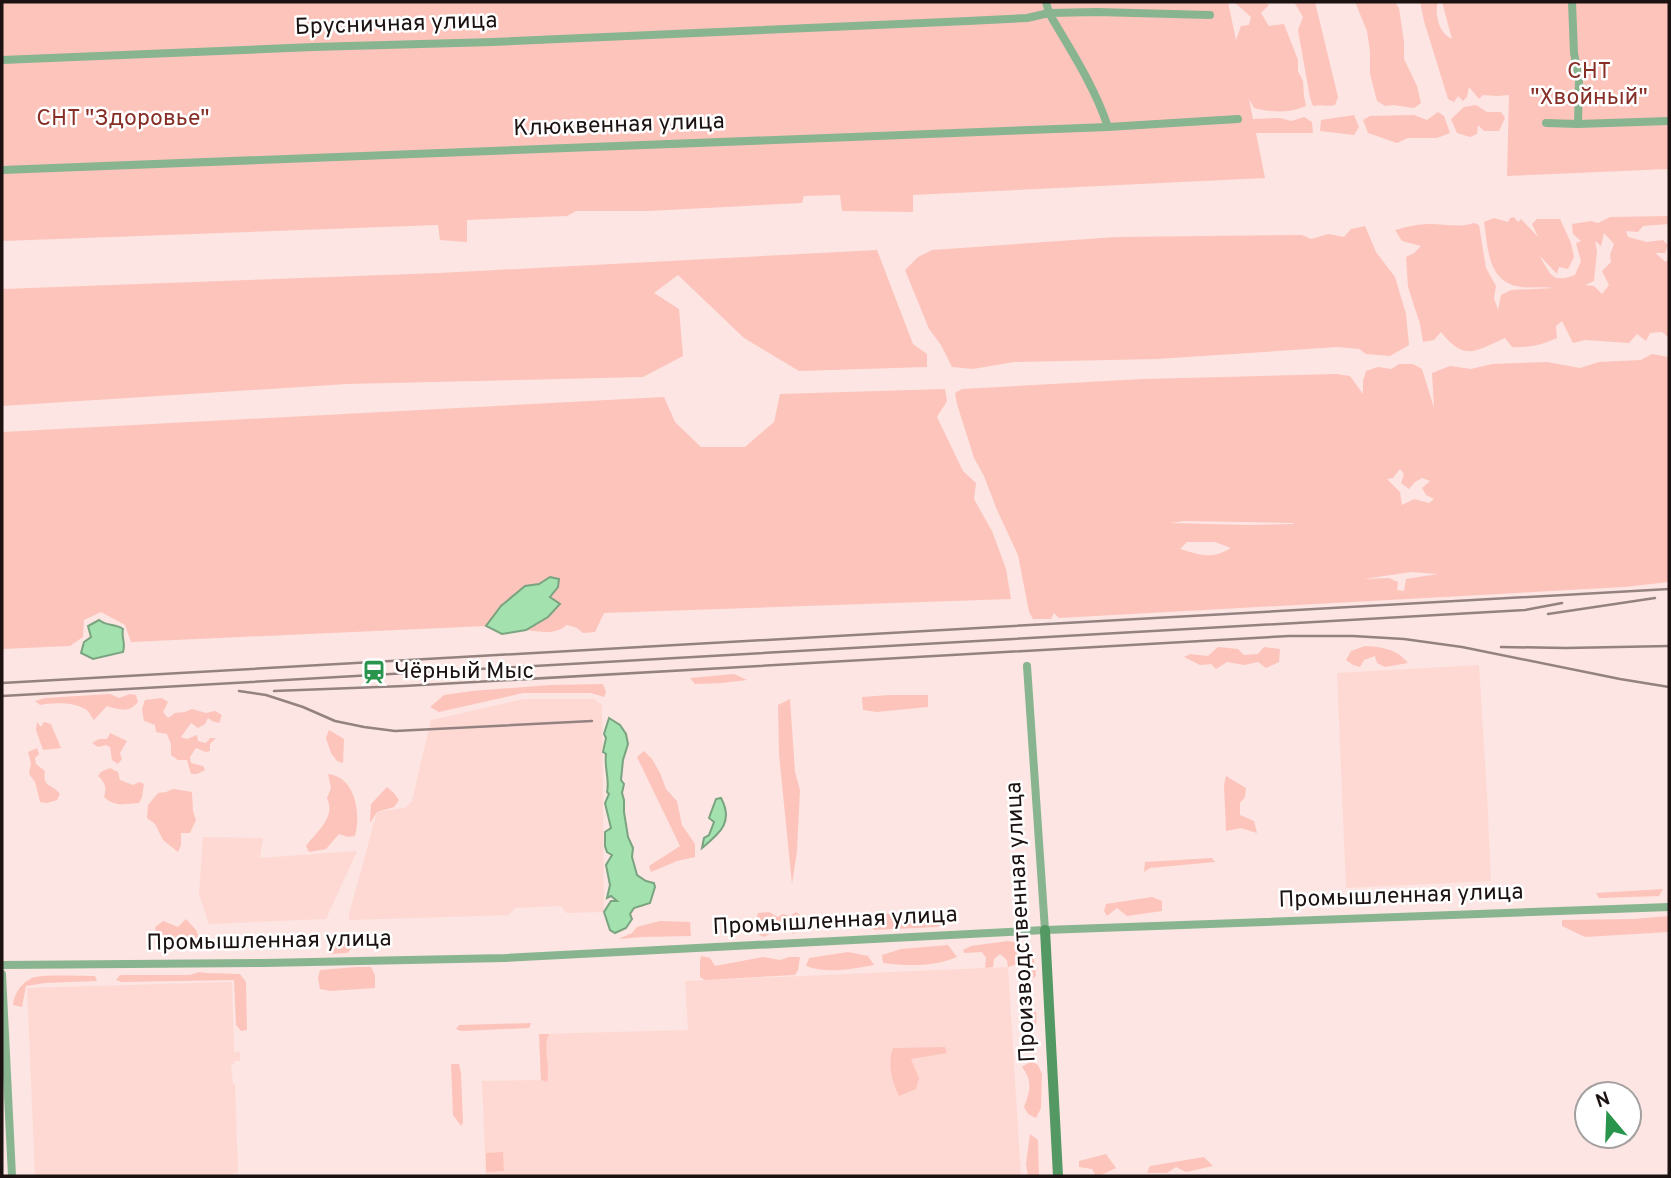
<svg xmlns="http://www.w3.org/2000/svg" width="1671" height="1178" viewBox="0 0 1671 1178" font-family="Overpass,sans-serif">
	<rect width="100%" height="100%" fill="#fce5e2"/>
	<!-- built -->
	<path fill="#fed9d3" d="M1479,665L1487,794L1491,881L1346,888L1337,673Z
		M524,699H594L602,705L604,912L567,913L560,906L515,908L509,915L349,920V914L377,812L405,808L412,801L431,720Z
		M203,837L263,838L260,858L357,851L326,919L209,924L199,894Z
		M1008,967L1021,1176H486L482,1081L541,1080L539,1034L688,1030L685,981Z
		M232,982L234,1052H240V1061H234V1064L231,1065L233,1084H235L238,1173L233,1174V1176H35L27,988Z"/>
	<!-- green -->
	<path fill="#fdc4bc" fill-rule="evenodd" d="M2,2H1228L1236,40L1241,26L1249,25L1251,17L1234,2H1264L1269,5L1261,13L1269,26L1284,24L1298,60V71L1303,81L1304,96L1306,106C1289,113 1273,113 1254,108L1249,99L1253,119L1280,118L1291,121L1304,117L1312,122L1313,133H1256L1265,178L913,195V212L842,211L840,195L804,196L802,203L648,211H576L567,216L467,220V242L440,240L438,225L2,241Z
		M1294,2H1315L1338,97L1335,105C1327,107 1321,104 1313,106L1310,98L1298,30L1303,17Z
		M1355,2H1395L1399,8L1404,42V59L1417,86L1421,103L1414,108L1393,105L1385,106L1377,101L1370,74V52L1367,31Z
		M1420,2H1438C1434,14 1439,34 1452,39L1442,2H1669V169L1507,176L1509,95L1497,96L1483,95L1479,99L1469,87L1467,97L1463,101L1458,96L1454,102L1448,99L1424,21Z
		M1476,105L1487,112H1501L1505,118L1499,131H1484L1478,125L1477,134L1470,137L1457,133L1451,119L1464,107Z
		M1438,112L1444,116L1450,133L1437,138H1408L1397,143L1368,133L1363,120L1370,116L1414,115L1427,120Z
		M1354,115L1359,127L1354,135L1320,131L1321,120Z
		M1669,216V224L1643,226L1638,232L1626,231L1628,237L1647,242L1663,240L1668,245L1665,253H1655L1666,262L1669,257V338L1662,332L1650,333L1646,341L1637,334L1629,343L1585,340L1573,343L1562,321L1556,326L1557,338C1541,345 1529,348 1512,347L1505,338C1475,351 1465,362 1441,332L1434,340L1423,342L1420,324L1408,287L1406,257L1414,253L1421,246L1402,241L1395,230C1406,227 1418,224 1429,224C1445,224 1459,228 1474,223L1479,225L1486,268L1496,286L1494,298L1498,310L1501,295L1511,290L1554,288C1542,286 1528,289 1516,286C1487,279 1488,246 1484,222L1494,218L1508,222L1510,218L1514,217L1518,222L1521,219L1538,237L1532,224L1537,219H1560L1571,243L1574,257L1568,269L1559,267L1557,274L1539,255C1551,274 1551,284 1575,275L1581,261L1576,243L1581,241L1573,234L1572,224L1591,221L1598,223L1610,217ZM1604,233L1614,244L1610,255L1611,262L1602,271L1609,285L1602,294L1594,286L1585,285L1594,281L1597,251L1595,241L1601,246Z
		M1365,226L1376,252L1395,277L1406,314L1409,345L1390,356L1366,354L1359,349L1338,347L1157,359L1014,362L973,369L952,367L941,345L929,329L905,270L918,257L932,250L1116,237L1302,235L1311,239L1328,234L1344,237L1351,229Z
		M877,250L913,344L927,354V367L799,371L744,338L678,275L654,293L679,309L683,356L643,377L347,384L2,406V289L439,273Z
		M1652,354L1669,357V582L1624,587L1059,618L1054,613L1051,619H1033L1029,612L1018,555L997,510L984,476L974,458L957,404L955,393L962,389L1142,379L1336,374L1350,376L1363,394V381L1366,371L1378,367L1391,369L1399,364H1413L1422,369L1434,408L1432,373L1450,366L1471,369L1492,364L1547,362L1580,368L1599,362L1641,360ZM1400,469L1404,474L1401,483L1409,489L1415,482L1422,478L1430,481L1422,488L1426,495L1434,499L1429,503L1414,499L1402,505L1400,492L1387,479L1393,478ZM1184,521L1293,523L1294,524L1247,525L1170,523ZM1187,542H1215L1231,548C1210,560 1202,555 1180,549ZM1411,572L1438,574L1406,579L1404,591L1397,590L1398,582L1389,578L1364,579Z
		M945,389L947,401L937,417L963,471L976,483L974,499L992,531L1006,569L1011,599L604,613L595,632L583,633L577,628L567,625C555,635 542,632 526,630L548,617L559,604L550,598L558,588C548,586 535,582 525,586C514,591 494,616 486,626L131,642L125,625L101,612L84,620L83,637L70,646L2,649V432L664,397L675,422L701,447H745L774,422L780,394Z
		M1365,646C1382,647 1397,649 1408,663L1385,667L1377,663L1375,656L1364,660L1360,667L1353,665L1346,660L1351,651Z
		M1218,647L1238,649L1244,655L1258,654L1264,647L1280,649L1279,662L1266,668L1258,662L1244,665L1227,662L1216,669L1211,664L1200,665L1184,657L1190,654L1208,656Z
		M734,674L747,680L722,683L695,684L690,678Z
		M603,684L606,692L604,697L591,693H523L439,712L430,707L444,695L472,691L551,685Z
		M110,694L119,698L130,694L136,695L138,702C129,713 120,710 107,706L94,720C91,717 90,713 87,710C76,702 52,702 40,705L35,701L45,698Z
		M890,695H928V707L877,712L863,710L862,697Z
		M162,698L168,702L163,712L168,718L175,713L185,712L192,709L206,713L215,711L222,715L219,723L212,721L208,718L205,724L198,728L191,723L181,737L187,739L197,735L198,741L206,743L210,738H216L210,744V751L206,752L196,748L190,757L191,763L203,766L205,770L197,774H191L187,760H178L171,755V744L167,734L156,732L155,725L144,721L142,709L145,700Z
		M790,699L795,772L800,790L797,851L792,884L779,754L778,705Z
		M37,722L41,727L44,722L51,724L61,748L43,750L36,730Z
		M329,730L344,739L343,763L337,761L331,753L326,738Z
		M110,733L127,741L120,753L122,759L118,764L112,760L110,747L106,745L98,747L92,743L99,739H107Z
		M37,748L39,754L35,758L36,764L45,771C42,788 52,783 60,794L57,800L47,803L40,802L35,782L29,774L31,763L28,752Z
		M644,751L652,759L660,773L666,789L677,801L682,825L695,844V857L677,861L651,872L649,866L680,846L637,757Z
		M110,768L118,772L120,780L133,785L139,782L144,784L142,797L139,803C126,804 114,807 104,797C107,788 105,782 98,776L101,772Z
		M328,774C356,777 361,814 355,836L348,837L339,834L326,849L309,852L306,846C317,831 336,818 327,798L331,788Z
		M1226,776L1246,788L1245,797L1240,803V815L1254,821L1257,833L1241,828L1226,831L1224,785Z
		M387,787L394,793L399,800L394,807L377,812L370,823L371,804Z
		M173,789L192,792L193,811L196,820L190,833H181V845L178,852L163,840L155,824L147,818L148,805L158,793L166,792Z
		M1212,858L1215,862L1150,868L1144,872L1145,862Z
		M1663,889L1659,896L1599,898L1596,893Z
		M1152,897L1162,901V911L1127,916L1117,908L1107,916L1104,911L1106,904Z
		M936,911L938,916L945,917V924L937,927L874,930L870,922L873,916L882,914Z
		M769,912L778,917L783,914L790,916L796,912L800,915L799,930L793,934L788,930L775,931L764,937L747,929L755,922L758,913Z
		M1669,916V932L1585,937L1562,926V920L1634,919Z
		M186,919L196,930L199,938L194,939L191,937L165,939L157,937L155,927L163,921L178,927Z
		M660,921L690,922L691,936L642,937L618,939L632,933L637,927Z
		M341,932L351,941L352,948L347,953L328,954V948L333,935Z
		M1008,941C1033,945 1034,952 1036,976L1030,980L1021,963L1008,967L1007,960L1000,954L994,959L993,967L985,968L986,958L982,952L964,953L963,950L971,946Z
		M948,945L957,957C934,967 908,966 883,963L882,955L901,949Z
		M848,952L868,956L874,965C852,969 827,974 806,966L809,958Z
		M701,956L710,958L715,966L763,957L780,960L789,957H800L798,970L795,975L705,980L700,977V961Z
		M356,967H371L375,975V988L330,991L320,989L318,978L320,970Z
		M199,972L205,973L240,974L246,982L247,1030L241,1031L236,1025L234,980L122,982L116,980L120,975H190Z
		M95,976L97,981L45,983L26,986L22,1007L13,1005C14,994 21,983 32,978C41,974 82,976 95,976Z
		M1028,1001C1039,1011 1037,1017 1035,1031L1021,1025L1018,1018L1020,1007Z
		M531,1023L529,1028L461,1031L456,1029L459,1025Z
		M539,1034H549C542,1048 551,1067 547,1082L541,1080Z
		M945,1047L947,1053L911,1059L919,1078L916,1089L899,1096C892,1082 887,1063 893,1048Z
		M1031,1061L1038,1065L1042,1074L1041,1108L1036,1118L1028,1114L1024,1107C1030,1091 1033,1081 1022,1067Z
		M451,1064H459L461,1073L463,1122L461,1126L453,1115Z
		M1030,1134L1038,1140L1039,1176H1028L1026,1164Z
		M503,1152L504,1171L486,1172V1153Z
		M1106,1154L1116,1168L1099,1176H1096L1092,1169L1079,1167V1161Z
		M1204,1157L1213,1166L1186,1172L1176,1167L1167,1173H1147L1150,1166Z"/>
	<!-- water -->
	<path fill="#a3e1af" stroke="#7aa380" stroke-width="2" d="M550,577L559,579L558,587L550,597L560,604L548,617L526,630L502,634L486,626L501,606L525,586L539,584Z
		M99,620C108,627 115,623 123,629C121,638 126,642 123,652L93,659L81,653L84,642L91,637L88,626Z
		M609,718L620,725L626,734L628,744L623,760L621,780L624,784L622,793L624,800V812L628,837L633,848L632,857L637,875L646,881L654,883L655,887L650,903L634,908L630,914L632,919L626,928L615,933L610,930L604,912L611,901H617L611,896L607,898L610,885L606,865L612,855L607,852L605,846V832L611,828L605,803L609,794L607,792C610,780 604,768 606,754L603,752L606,738L604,734Z
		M721,798C734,822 720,833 702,848L704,838L709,835L714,822L709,818L716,799Z"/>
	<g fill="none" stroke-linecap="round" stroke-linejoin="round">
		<!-- street -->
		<path stroke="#88b490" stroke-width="8" d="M1046,2L1049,13C1071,51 1094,85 1108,127
			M1572,2L1574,53L1579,79L1578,124
			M2,60L313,47L493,42L968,21L1027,18L1049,13L1097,12L1210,15
			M1546,123L1578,124L1669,121
			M2,170L1108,127L1238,119
			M1027,666L1045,930
			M2,965L264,963L505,958L1045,930L1669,907
			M2,974L12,1176"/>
		<!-- secondary -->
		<path stroke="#549864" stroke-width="10" d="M1045,930L1058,1176"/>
		<!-- rail -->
		<path stroke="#938280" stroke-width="2.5" d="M1548,614L1655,598
			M1501,647L1566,648L1669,646
			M2,683L1669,589
			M239,691L266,695L303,707L335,721L364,727L395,731L592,721
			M274,691L404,686L1289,636H1353L1404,639L1462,647L1620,679L1669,687
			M2,696L1525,610L1562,603"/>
	</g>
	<!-- icons -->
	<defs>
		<g id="station-bare" transform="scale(1.89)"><path d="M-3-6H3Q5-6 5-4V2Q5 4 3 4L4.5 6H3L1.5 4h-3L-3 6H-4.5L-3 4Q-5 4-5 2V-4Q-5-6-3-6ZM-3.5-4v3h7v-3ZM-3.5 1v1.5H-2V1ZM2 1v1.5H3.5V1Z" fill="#29944c" stroke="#fff" stroke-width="2.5" paint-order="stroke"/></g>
	</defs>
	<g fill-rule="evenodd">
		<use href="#station-bare" x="374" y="672"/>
	</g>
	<g text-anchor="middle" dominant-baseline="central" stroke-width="5" stroke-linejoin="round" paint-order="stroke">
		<!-- street labels -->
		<g font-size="23" fill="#1b1211" stroke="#fff">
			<text transform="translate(396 25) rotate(-2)">Брусничная улица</text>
			<text transform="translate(619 126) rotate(-2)">Клюквенная улица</text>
			<text transform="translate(1401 897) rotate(-2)">Промышленная улица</text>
			<text transform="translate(835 922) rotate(-3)">Промышленная улица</text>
			<text transform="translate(1022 922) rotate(-93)">Производственная улица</text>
			<text transform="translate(269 942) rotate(-1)">Промышленная улица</text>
		</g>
		<!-- park labels -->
		<g font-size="23" fill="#872e27" stroke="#fff">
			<text x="1589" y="72">СНТ<tspan x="1589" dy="26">"Хвойный"</tspan></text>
			<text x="123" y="119">СНТ "Здоровье"</text>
		</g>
		<!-- poi labels -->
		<g font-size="23" fill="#1b1211" stroke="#fff" text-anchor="start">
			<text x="394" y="672">Чёрный Мыс</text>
		</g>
	</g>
	<!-- border -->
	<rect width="1671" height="1178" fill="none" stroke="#1b1211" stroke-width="7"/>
	<!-- north arrow -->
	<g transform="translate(1608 1115) rotate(341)"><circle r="33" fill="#ffffff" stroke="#a4a0a0" stroke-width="2"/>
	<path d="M0-5L12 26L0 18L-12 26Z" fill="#29944c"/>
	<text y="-10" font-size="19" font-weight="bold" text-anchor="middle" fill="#1b1211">N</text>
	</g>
</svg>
